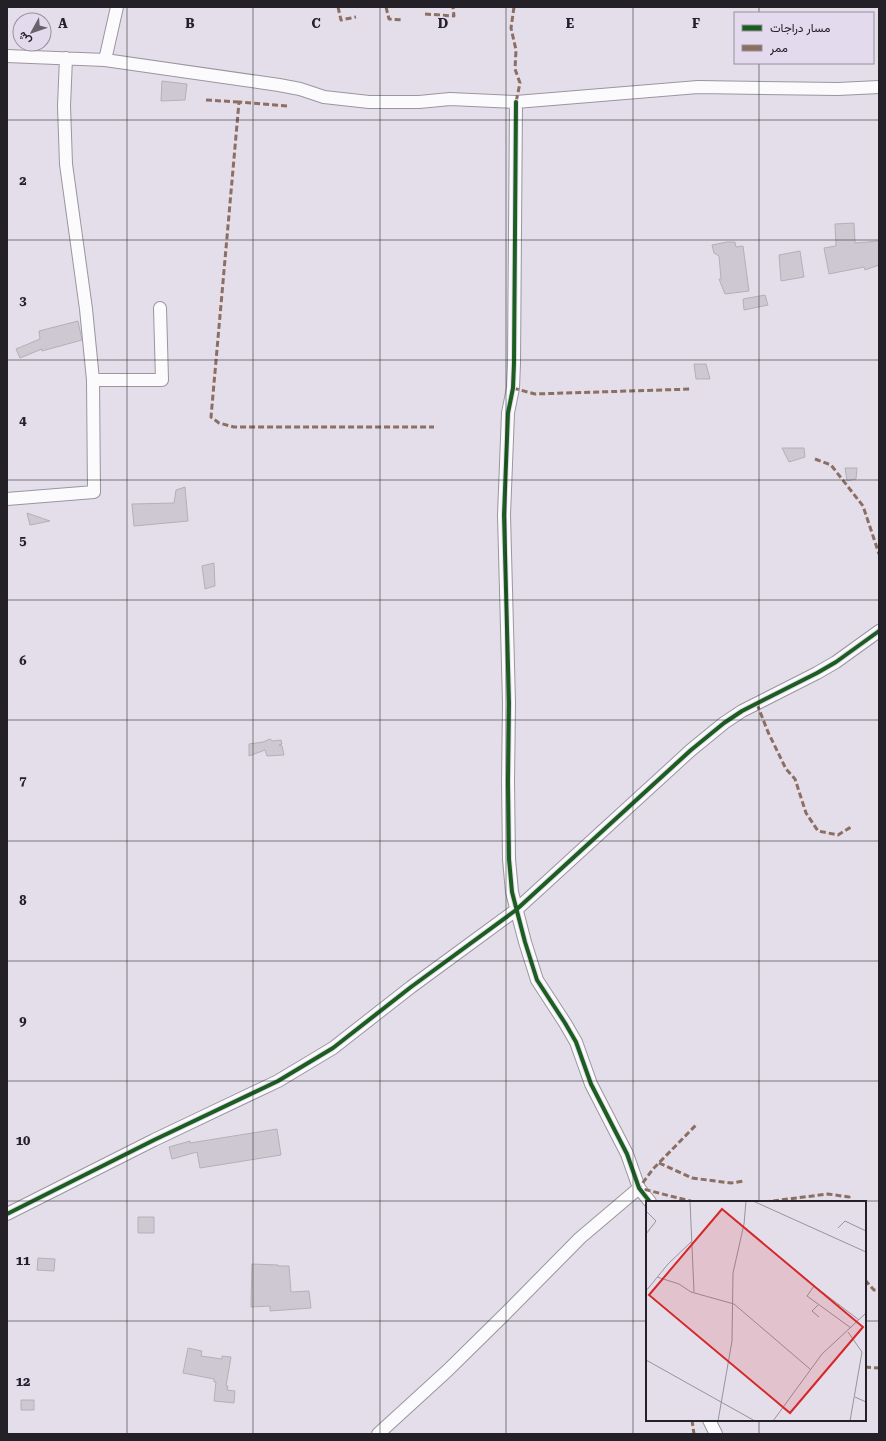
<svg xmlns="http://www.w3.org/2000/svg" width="886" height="1441" viewBox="0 0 886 1441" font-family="'Roboto Serif',Vazirmatn,serif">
	<rect width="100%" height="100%" fill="#e4deea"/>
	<!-- building -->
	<path fill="#cdc8d1" stroke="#b4b0b8" d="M162,81L187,84L185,100L161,101Z
		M854,223L855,243L879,241V265L865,270L864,267L829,274L824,248L836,246L835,224Z
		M727,242H735L736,247L743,246L749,291L725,294L719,279H721L719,256L714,253L712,245Z
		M800,251L804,277L781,281L779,255Z
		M765,295L768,305L744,310L743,299Z
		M78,321L82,340L42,351V349L20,358L16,349L40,339L39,331Z
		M694,364H706L710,379H696Z
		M782,448H804L805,457L789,462Z
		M845,468H857L856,479L847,481Z
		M185,487L188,521L134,526L132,504L174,503L176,490Z
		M27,513L50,521L30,525Z
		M214,563L215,586L205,589L202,566Z
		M270,739L273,741L281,740L282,744L279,745L282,746L284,755L267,756L265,750L249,756V744L263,742Z
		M277,1129L281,1155L200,1168L197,1152L172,1159L169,1147L190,1141V1143Z
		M138,1217H154V1233H138Z
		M38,1258L55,1259L54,1271L37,1270Z
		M252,1264L278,1265V1266H289L291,1292L309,1291L311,1308L270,1311V1306L251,1307Z
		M188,1348L202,1351L201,1356L222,1359V1356L231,1357L226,1386H228L227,1390L235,1391L234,1403L214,1401L216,1382H214V1379L183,1373Z
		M21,1400H34V1410H21Z"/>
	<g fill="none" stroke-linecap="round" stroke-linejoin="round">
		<!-- minor casing -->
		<g stroke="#9a969e" stroke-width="14">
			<path id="minor" d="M7,56L105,60L279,85L300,89L324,97L369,102H419L450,99L516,102L698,87L838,89L879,87
				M105,60L117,7
				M516,102L514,363L513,388L508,413L504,515L509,703L508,782L509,859L512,892L525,942L537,980L565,1023L576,1042L591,1084L627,1154L639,1188L650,1202
				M93,380H162L160,308
				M7,499L94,492L93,380L86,309L66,164L64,106L66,58
				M7,1214L154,1140L278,1081L333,1048L411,987L516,910L691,750L724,723L742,711L817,673L836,662L879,631
				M709,1420L716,1434
				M378,1434L447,1371L506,1313L580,1238L639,1188"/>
		</g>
		<!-- minor -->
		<use href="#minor" stroke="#fbfafc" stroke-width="12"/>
		<!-- quiet -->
		<path stroke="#8d6e63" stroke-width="3" stroke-dasharray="6 3" stroke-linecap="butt" d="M338,7L341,20L356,17
			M386,7L389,19L403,20
			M514,7L511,28L516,50L515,69L520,83L516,102
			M425,14L454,16L453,7
			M206,100L239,102
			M287,106L239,102L211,417L219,423L234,427H434
			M513,388L535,394L692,389
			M815,459L831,465L863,506L879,554
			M757,704L768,732L786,769L795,779L806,813L818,831L838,835L851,827
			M659,1163L692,1178L731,1183L744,1181
			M694,1202L639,1188L653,1169L696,1125
			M764,1202L828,1194L849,1197L850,1202
			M865,1280L874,1290H879
			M865,1367L879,1368
			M692,1420L694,1434"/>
		<!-- cycleway casing -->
		<g stroke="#e3daee" stroke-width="6">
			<path id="cycleway" d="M516,102L514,363L513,388L508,413L504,515L509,703L508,782L509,859L512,892L525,942L537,980L565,1023L576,1042L591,1084L627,1154L639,1188L650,1202
				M7,1214L154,1140L278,1081L333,1048L411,987L516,910L691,750L724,723L742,711L817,673L836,662L879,631"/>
		</g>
		<!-- cycleway -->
		<use href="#cycleway" stroke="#1b5e20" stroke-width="4"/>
	</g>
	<!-- grid -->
	<path fill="none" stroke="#232027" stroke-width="1" stroke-opacity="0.55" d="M127,7V1434M253,7V1434M380,7V1434M506,7V1434M633,7V1434M759,7V13M759,63V1202M7,120H879M7,240H879M7,360H879M7,480H879M7,600H879M7,720H879M7,841H879M7,961H879M7,1081H879M7,1201H879M7,1321H647M865,1321H879M759,1420V1434"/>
	<!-- overview -->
	<g transform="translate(646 1201)">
		<rect width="220" height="220" fill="#e4deea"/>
		<path fill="none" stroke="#97929c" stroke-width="1" d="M44,0L48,91M107,0L220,51M0,10L10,20L0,33M192,27L199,20L220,30M11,76L33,83L45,91L88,103L164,168M163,81L213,119M168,85L161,95L205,127M0,90L22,63L45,41M193,103L192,105L211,121M172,104L166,110L173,116M202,131L216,151L204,220M0,159L109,220M209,196L220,201M72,220L86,140L87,72L98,23L100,0M127,220L176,153L220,112"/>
		<path fill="#d62828" fill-opacity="0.15" stroke="#d62828" stroke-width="2" d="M76,8L217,126L144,212L3,94Z"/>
		<rect width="220" height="220" fill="none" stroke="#232027" stroke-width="2"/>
	</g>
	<g font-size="13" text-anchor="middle" font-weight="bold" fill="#232027" stroke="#e3daee" stroke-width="3" stroke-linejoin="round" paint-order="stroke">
		<text x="63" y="28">A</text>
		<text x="190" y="28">B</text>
		<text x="316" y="28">C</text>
		<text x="443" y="28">D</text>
		<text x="570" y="28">E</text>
		<text x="696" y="28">F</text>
		<text x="23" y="185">2</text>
		<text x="23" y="305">3</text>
		<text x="23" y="425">4</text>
		<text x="23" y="545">5</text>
		<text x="23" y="665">6</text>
		<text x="23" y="785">7</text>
		<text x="23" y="905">8</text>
		<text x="23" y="1025">9</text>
		<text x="23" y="1145">10</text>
		<text x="23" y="1265">11</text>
		<text x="23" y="1386">12</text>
	</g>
	<!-- border -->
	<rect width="886" height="1441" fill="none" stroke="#232027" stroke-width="16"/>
	<!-- legend -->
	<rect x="734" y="12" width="140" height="52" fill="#e3daee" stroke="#96909e"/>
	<rect x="742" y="25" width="20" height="6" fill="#1b5e20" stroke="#96909e"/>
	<text x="770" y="32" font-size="12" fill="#232027">مسار دراجات</text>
	<rect x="742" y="45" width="20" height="6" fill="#8d6e63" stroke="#96909e"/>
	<text x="770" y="52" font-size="12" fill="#232027">ممر</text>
	<!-- north arrow -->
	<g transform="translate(32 32) rotate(230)"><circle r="19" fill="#e3daee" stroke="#96909e"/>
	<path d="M0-3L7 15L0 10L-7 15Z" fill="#67626b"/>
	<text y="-6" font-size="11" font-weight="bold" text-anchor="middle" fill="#232027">ش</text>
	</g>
</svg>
